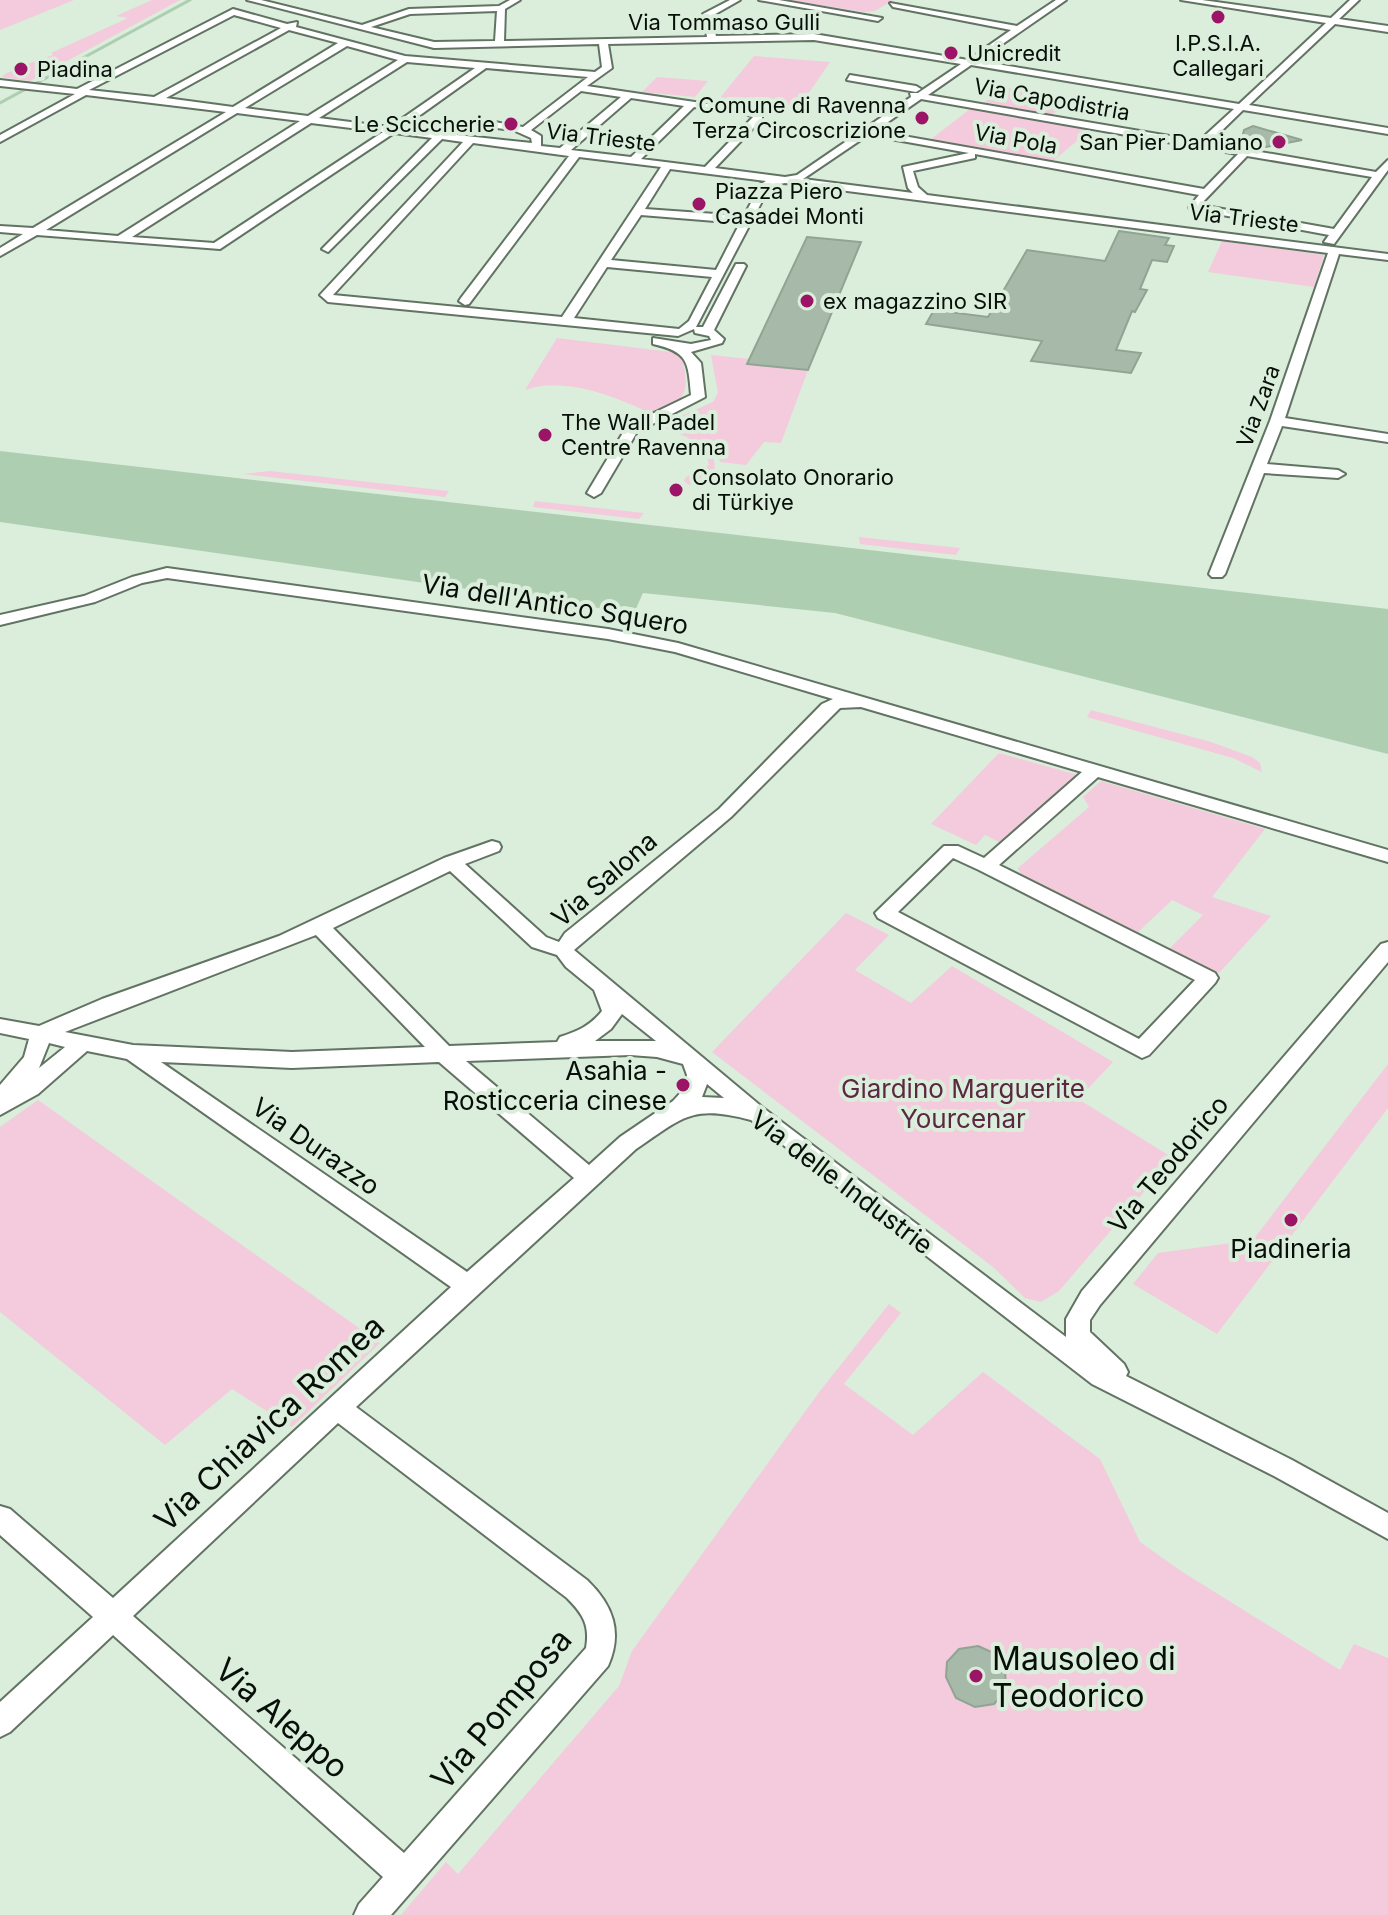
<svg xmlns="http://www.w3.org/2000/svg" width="1388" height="1915" viewBox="0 0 1388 1915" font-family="Inter,sans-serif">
	<rect width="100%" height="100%" fill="#daeedb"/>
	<!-- green -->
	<path fill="#f3cbdc" d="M0,0H74L0,30Z
		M152,0H180L30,81L2,77C9,68 20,73 28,68L21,66L53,55L51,53L128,18L116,16Z
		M788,0H893L875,11L864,12Z
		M754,56L830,62L800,106L719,99Z
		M657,77L708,81L695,97L642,92Z
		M1004,87L1073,99L1050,116L985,102Z
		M970,109L1091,129L1052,162L930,140Z
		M1222,241L1324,255L1314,287L1208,272Z
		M557,338L679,353C684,359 683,364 685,372C689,403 674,403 650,413C614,396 563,376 525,390Z
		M711,355L749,359L748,364L808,370L781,443L764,442L746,465L720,462L717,452L720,443L711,442L715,468L704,480L689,485L684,481L686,477L709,465C706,440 679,434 659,426L713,402L718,393Z
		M270,471L449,491L445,497L243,474Z
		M535,501L644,513L639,519L533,507Z
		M859,537L960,548L956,555L860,544Z
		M1091,710L1211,742L1252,757L1260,763L1262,772L1233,758L1087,717Z
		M999,753L1078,775L999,842L985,835L976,845L931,824Z
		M1101,781L1265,829L1212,897L1271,916L1219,973L1169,949L1203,915L1172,900L1136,934L1022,877L1018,868L1089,807L1083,797Z
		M846,913L889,935L855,970L911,1003L952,966L1113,1062L1078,1099L1173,1158L1059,1291L1041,1302L1025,1298L993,1267L712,1052Z
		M1388,1064V1108L1217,1334L1133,1284L1158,1253L1253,1240Z
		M38,1100L380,1343L292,1427L232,1389L165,1445L0,1312V1127Z
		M889,1304L901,1313L844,1384L913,1435L983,1372L1100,1459L1140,1542L1181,1571L1340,1670L1354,1644L1388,1658V1915H401L446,1862L458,1874L619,1686L632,1651L820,1391Z"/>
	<!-- water -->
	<path fill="#aeceb1" d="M0,451L1388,609V754L835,613L643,593L634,613L0,522Z"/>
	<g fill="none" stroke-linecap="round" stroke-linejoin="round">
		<!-- stream -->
		<path stroke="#aeceb1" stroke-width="3" d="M0,103L190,0"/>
	</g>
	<!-- building -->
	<path fill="#a7baa9" stroke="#91a493" stroke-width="2" d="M1253,126L1302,140L1266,147L1241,142L1244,130Z
		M1119,231L1169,238L1165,245L1174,246L1167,262L1152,260L1140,289L1147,290L1135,312L1132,311L1116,350L1141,353L1131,373L1031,361L1042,341L926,324L934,310L988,317L1027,250L1105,261Z
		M807,237L861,242L808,370L747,364Z
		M978,1646L996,1654L1005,1668L1006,1690L994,1704L975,1707L956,1698L946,1677L947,1662L959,1649Z"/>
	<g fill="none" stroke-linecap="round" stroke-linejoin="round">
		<!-- minor casing -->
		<g stroke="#627363" stroke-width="4">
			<path id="minor" d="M247,0H261L362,25L409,9L499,6L510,0H520L505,9L504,41L707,37L703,14L730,0H740L710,17L716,36L814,34L968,60L1011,30L893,7L890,3L1017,26L1056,0H1066L978,61L1239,104L1326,23L1181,0H1202L1331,18L1350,0H1359L1339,19L1388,26V32L1335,24L1249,105L1388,128V134L1243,110L1209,143L1376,172L1388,160V170L1334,244L1324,242L1329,235L1190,209L1189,207L1199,195L975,154V158L913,171L918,187L927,195L1388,254V260L1339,254L1285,418L1388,434V442L1282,426L1267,464L1338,470L1345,474L1338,478L1264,473L1225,574L1222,577H1212L1209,574L1270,421L1328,253L785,183L770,186L696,327H703L736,264H744L746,266L714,330L724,339L722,343L691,352L701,363L705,397L637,432L601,493L594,497L587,493L627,426L691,395C688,361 688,352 653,344V338L691,344L711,340L709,336L695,333L694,329L678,336L328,302L320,295L463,142L442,139L328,252L322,249L324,247L432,138L394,133L220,249L37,235L0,256V248L23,234L0,232V226L33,228L226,112L86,95L0,142V135L75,94L0,86V80L77,89L233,9L287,24L297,22L296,27L405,56L595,72L602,67L599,44L434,48ZM497,11L495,41L434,42L371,27L410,14ZM234,15L281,28L154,97L89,90ZM289,30L338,43L233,107L166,98ZM814,40L961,64L918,93H910L911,97L797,175L785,177L715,168L762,119V112L587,86L612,68L608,44ZM347,46L398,60L308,116L245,108ZM407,62L475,68L390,127L319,118ZM971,65L1234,109L1199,141L928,95ZM486,68L588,77L523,127L489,121L438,133L402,128ZM581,91L621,97L560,148L541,146V136L531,130ZM631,98L684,106L631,157L571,150ZM921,99L1201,148L1238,154L1204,189L875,131ZM694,107L754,116L705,167L641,159ZM237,113L300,121L118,236L46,230ZM311,123L383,132L214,243L132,237ZM489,127L513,130L531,138L532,143L448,134ZM868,135L969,153L903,167L908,188L913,193L803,179ZM473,143L569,156L461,298L459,301L465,305L469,304L579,157L661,167L562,317L333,295ZM1247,156L1372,177L1334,229L1200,205ZM670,169L766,181L761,184L744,216L645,209ZM641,215L740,223L716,270L611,260ZM607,267L712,277L689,321L679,329L574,318Z
				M759,0H779L882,18L878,21Z
				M850,75L916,86L921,89L916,92L847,80Z
				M167,568L608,629L678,643L1388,850V862L1098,777L999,865L1215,973L1218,978L1215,983L1149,1055L1142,1058L878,918L875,913L944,846H958L984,858L1082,772L861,707L840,708L731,817L574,950L762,1107L1066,1337V1319L1082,1291L1381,944L1388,942V962L1100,1305L1090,1320V1332L1124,1364L1128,1372L1126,1376L1292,1460L1388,1513V1539L1274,1476L1092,1384L751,1120C692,1104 683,1117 636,1149L356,1407L587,1580C613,1605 623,1632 608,1666L391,1915H354L359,1904L383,1877L113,1635L10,1732L0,1737V1702L93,1617L0,1535V1506L10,1509L113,1598L451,1287L127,1059L87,1051L38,1094L0,1115V1085L24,1057L29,1039L0,1033V1019L39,1026L102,999L279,936L444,858L492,841L499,843L501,847L499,851L465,864L546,937L559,942L565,933L719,809L822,704L833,699L675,652L608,639L167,578L142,583L95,602L0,625V615L84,596L132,577ZM953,858L979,870L1195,980L1139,1039L898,912ZM450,871L532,947L557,955L566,967L594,990L602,1011C590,1026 578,1031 560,1037L557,1042L449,1046L333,928ZM316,935L425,1047L292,1052L133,1045L65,1032ZM622,1014L656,1041H595L611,1029ZM49,1043L65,1047L39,1068ZM630,1055L657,1057L683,1064L687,1075L684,1089L673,1101L620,1137L589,1165L466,1061ZM161,1062L292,1068L439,1062L574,1178L467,1272ZM707,1084L724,1098L702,1097ZM338,1423L567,1598C583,1614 590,1625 586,1648L404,1853L133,1616Z"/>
		</g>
		<!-- minor -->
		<use href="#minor" fill="#fff" fill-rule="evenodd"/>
	</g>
	<!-- markers -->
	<g fill="#9b1466" stroke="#daeedb" stroke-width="3">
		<circle cx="1218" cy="17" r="8"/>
		<circle cx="951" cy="53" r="8"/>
		<circle cx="21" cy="69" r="8"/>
		<circle cx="922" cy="118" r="8"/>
		<circle cx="511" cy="124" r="8"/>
		<circle cx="1279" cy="142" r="8"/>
		<circle cx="699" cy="204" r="8"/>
		<circle cx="807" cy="301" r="8"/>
		<circle cx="545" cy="435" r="8"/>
		<circle cx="676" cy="490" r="8"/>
		<circle cx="683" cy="1085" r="8"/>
		<circle cx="1291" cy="1220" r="8"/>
		<circle cx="976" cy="1676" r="8"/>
	</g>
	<g text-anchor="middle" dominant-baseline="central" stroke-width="8" stroke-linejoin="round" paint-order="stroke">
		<!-- far-street labels -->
		<g font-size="22" fill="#080f09" stroke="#daeedb">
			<text x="724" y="22">Via Tommaso Gulli</text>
			<text transform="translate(1052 99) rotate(10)">Via Capodistria</text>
			<text transform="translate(601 137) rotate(7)">Via Trieste</text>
			<text transform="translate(1016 139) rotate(10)">Via Pola</text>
			<text transform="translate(1244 218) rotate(7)">Via Trieste</text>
			<text transform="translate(1258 406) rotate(-70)">Via Zara</text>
		</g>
		<!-- far-poi labels -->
		<g font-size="22" fill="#080f09" stroke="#daeedb" text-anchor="start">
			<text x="1218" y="43" text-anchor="middle">I.P.S.I.A.<tspan x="1218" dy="25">Callegari</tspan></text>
			<text x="967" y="53">Unicredit</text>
			<text x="37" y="69">Piadina</text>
			<text x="906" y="105" text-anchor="end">Comune di Ravenna<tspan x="906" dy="25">Terza Circoscrizione</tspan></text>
			<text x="495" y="124" text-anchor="end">Le Sciccherie</text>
			<text x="1263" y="142" text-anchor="end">San Pier Damiano</text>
			<text x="715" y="191">Piazza Piero<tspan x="715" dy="25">Casadei Monti</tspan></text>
			<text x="823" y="301">ex magazzino SIR</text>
			<text x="561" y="422">The Wall Padel<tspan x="561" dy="25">Centre Ravenna</tspan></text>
			<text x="692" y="477">Consolato Onorario<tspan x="692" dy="25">di Türkiye</tspan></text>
		</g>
		<!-- street labels -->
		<g font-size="26" fill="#080f09" stroke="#daeedb">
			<text transform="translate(555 604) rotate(9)">Via dell'Antico Squero</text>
			<text transform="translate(604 879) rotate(-41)">Via Salona</text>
			<text transform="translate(316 1146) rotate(35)">Via Durazzo</text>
			<text transform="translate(1168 1164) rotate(-50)">Via Teodorico</text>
			<text transform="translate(842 1182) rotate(37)">Via delle Industrie</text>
		</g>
		<!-- poi labels -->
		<g font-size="26" fill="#080f09" stroke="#daeedb" text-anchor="end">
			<text x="667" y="1070">Asahia -<tspan x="667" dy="30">Rosticceria cinese</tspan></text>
			<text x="1291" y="1248" text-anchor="middle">Piadineria</text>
		</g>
		<!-- park labels -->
		<g font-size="26" fill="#5b2742" stroke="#daeedb">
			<text x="963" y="1088">Giardino Marguerite<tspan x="963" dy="30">Yourcenar</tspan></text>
		</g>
		<!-- near-street labels -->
		<g font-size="32" fill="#080f09" stroke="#daeedb">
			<text transform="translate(269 1423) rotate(-43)">Via Chiavica Romea</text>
			<text transform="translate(501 1709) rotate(-50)">Via Pomposa</text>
			<text transform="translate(282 1718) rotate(41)">Via Aleppo</text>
		</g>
		<!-- near-poi labels -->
		<g font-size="32" fill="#080f09" stroke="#daeedb" text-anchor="start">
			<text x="992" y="1658">Mausoleo di<tspan x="992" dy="37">Teodorico</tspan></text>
		</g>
	</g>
</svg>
